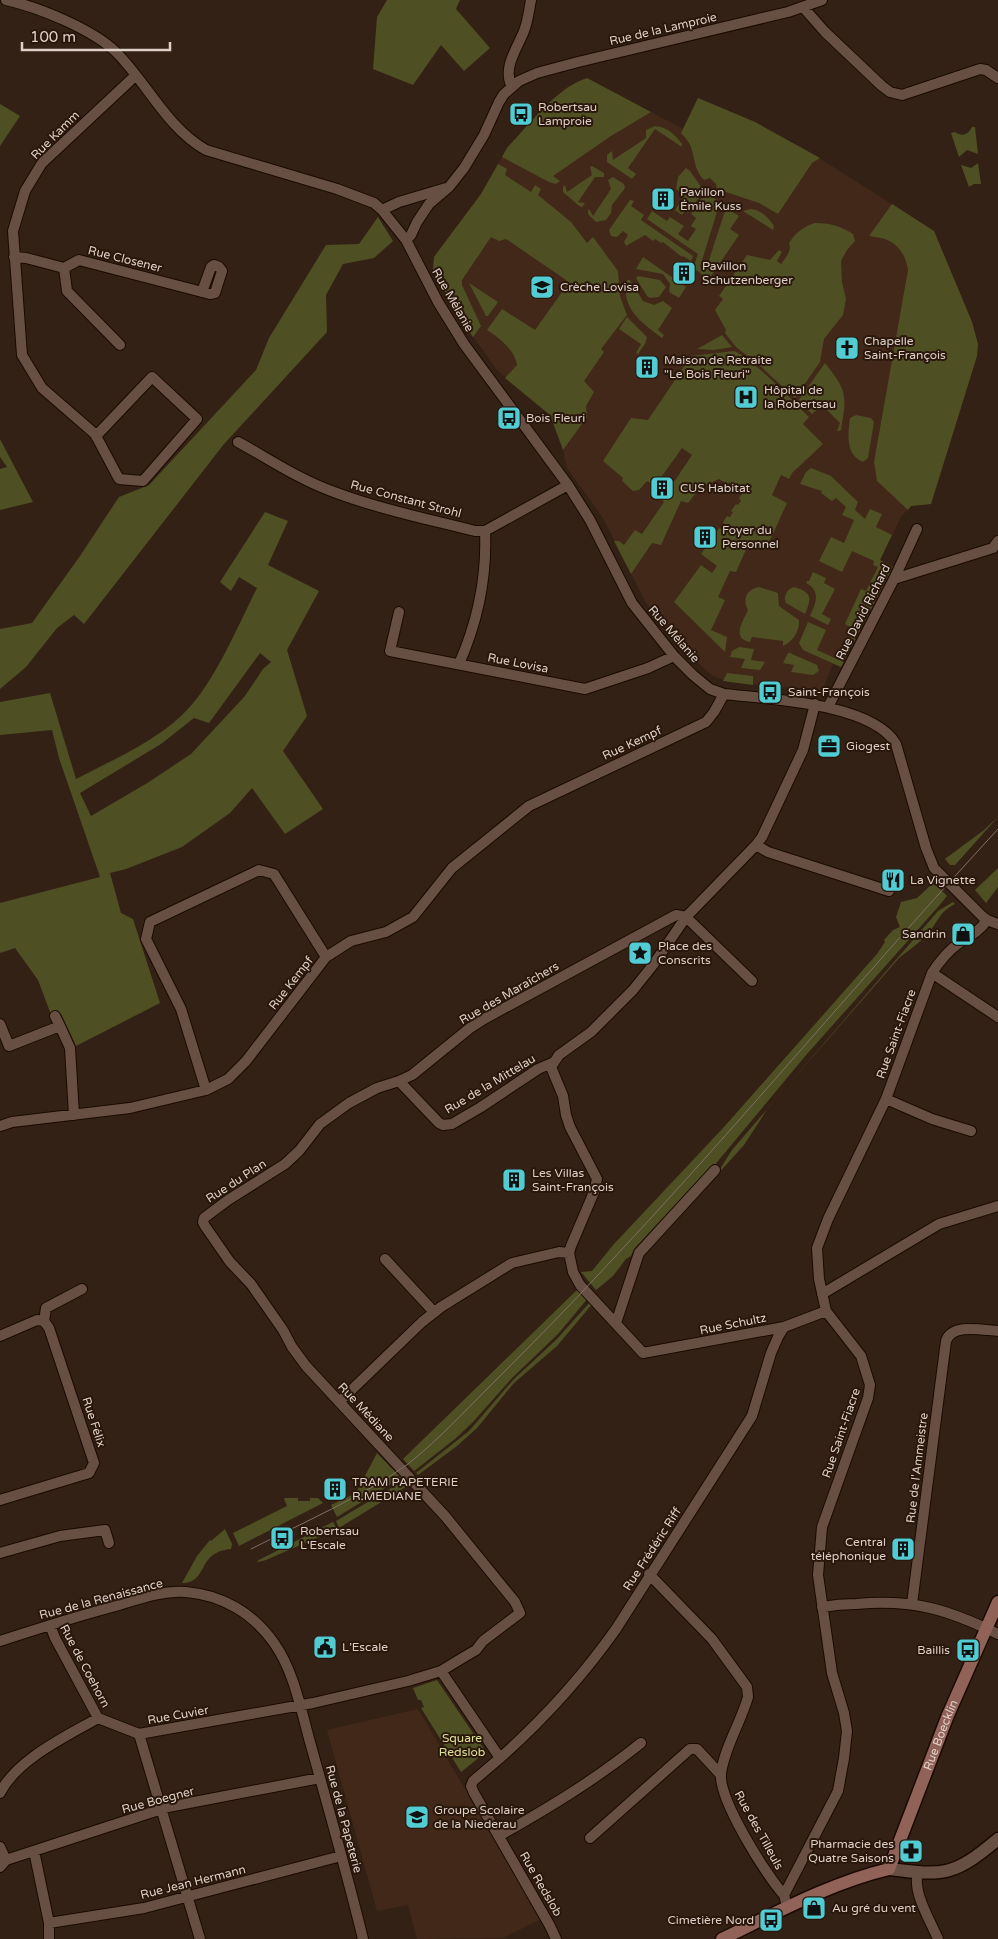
<svg xmlns="http://www.w3.org/2000/svg" width="998" height="1939" viewBox="0 0 998 1939" font-family="'Varela Round',sans-serif">
	<rect width="100%" height="100%" fill="#342115"/>
	<!-- built -->
	<path fill="#422818" d="M587,78L683,129L698,98L755,122L816,156L934,231L972,322L978,344L977,356L931,504L911,506L901,517L880,560L893,567L841,667L833,664L824,685L829,688L826,691L729,682L713,676L697,662L646,603L603,518L567,468L562,445L550,415L498,371L458,316L433,270L434,257L481,194L507,148L565,88Z
		M418,1709L541,1919L503,1938L417,1939L408,1905L377,1911L327,1730Z"/>
	<!-- green -->
	<path fill="#4e4f23" fill-rule="evenodd" d="M387,0H460L456,9L490,48L464,71L441,45L413,85L373,69L377,17Z
		M587,78L651,112L611,136L553,176L560,181L556,184L549,182L502,157L507,148C530,124 555,89 587,78Z
		M698,98L755,122L820,158L812,163L778,214L759,203L717,189L716,184L710,178L704,180C694,170 695,159 691,147C689,142 685,137 681,133Z
		M0,104L20,116L0,146Z
		M655,126C668,127 675,135 682,144V147L655,129L628,168L636,174L632,179L607,162V155L612,151L613,160L646,138V130Z
		M972,127H975L978,154L967,150L959,157L951,133L955,132C962,137 968,135 972,127Z
		M978,163L981,184H974L969,187L961,165L971,168Z
		M498,164L507,169L505,175L531,192L535,185L541,189L538,195L571,222L587,243L593,237L618,271L620,296L627,315L601,349L604,352L584,381L594,392L586,406L587,417L563,450L550,415L505,378L517,365C515,350 499,338 487,330L502,309L535,330L567,285L566,280L506,239L499,241L491,237L462,280V285L481,326L473,337L458,316L433,270L434,257L481,194Z
		M592,166L604,173V177H595L578,202L585,203L582,207L579,206L563,192V187L565,185L567,192L592,175L590,167Z
		M686,168L690,171L704,191L688,213L685,211L682,215L675,210L685,195L676,189L678,177Z
		M613,177L624,184L625,188L612,205L611,213L606,220L596,222L588,214V210L589,209L593,216L611,189L608,180Z
		M708,194L720,202L700,267L706,269L726,208L739,216L730,229L739,235L709,279L693,268L698,254L647,219L652,211L667,221L670,217L684,226L678,234L688,241L696,229L691,226L696,218L691,214L700,200Z
		M630,200L634,201L631,206L644,215L641,220L693,256L691,261L683,256L682,257L663,242L661,243L655,239L653,241L645,235L626,246L624,242L628,235L623,231L617,237L611,236L609,230Z
		M892,204L934,231L972,322L978,344L977,356L931,504L911,506L908,510L877,481L874,462L908,270C906,255 897,241 881,238C877,237 873,237 869,236Z
		M751,209C761,210 768,217 774,226L773,230L743,211Z
		M378,217L393,241L374,258L343,264L326,295L327,332L224,444L84,624L74,615L57,628L26,667L0,689V629L32,623L80,556L119,497L149,485L256,370L269,338L326,245L359,244Z
		M815,223C829,223 841,226 853,234L855,241L847,250L841,261L842,282L846,299L843,315L824,339L820,362L795,398L759,365L736,347L725,333L726,330L715,310L723,299L719,296L747,255L770,260L779,250L782,252L777,261L781,264C786,257 792,251 789,243C796,232 803,227 815,223Z
		M643,257L686,287L679,298L669,292L670,284L663,274L636,269Z
		M638,276L660,280L666,287L659,297L650,298L647,296L636,278Z
		M627,280H630L643,301L654,305L663,301L672,308L658,330L664,335L662,338C642,323 620,308 627,280Z
		M469,283L498,302L488,316H486Z
		M627,317L647,337L645,344L638,354L636,353L641,344L619,329Z
		M722,335L732,347L714,350L697,349Z
		M734,351C751,357 794,402 809,417L803,424L823,444L792,473L789,479L781,475L772,495L787,503L767,547L765,550L749,543L736,572L730,571L718,597L725,600L711,630L727,637L725,652L674,602L701,565L712,573L717,566L701,554L706,547L710,549L717,537L715,535L719,528L722,529L725,525L723,522L727,516L730,517L733,512L731,511L736,504L738,505L741,501L739,498L743,492L729,482L728,485L719,479L700,488L688,503L681,501L661,545L652,543L631,574L614,541H619L624,545L635,530L642,534L664,502L662,500L692,455L682,448L655,486L647,481L639,490L633,491L622,481L623,478L603,461L631,418L648,420L691,356Z
		M825,363C847,391 847,394 841,430L839,431H837L840,423L822,405L812,414L798,401Z
		M856,415L871,418L874,422L868,458L863,462C845,455 848,434 850,418Z
		M0,439L33,502L0,510V469L7,467L0,457Z
		M811,468L831,476L858,502L855,510L865,519L870,509L882,514L876,527L892,535L880,560L893,567L841,667L803,650L799,643L808,622L826,630L817,650L839,660L853,629L845,624L861,589L866,591L878,567L873,565L874,561L852,551L842,572L819,561L831,537L844,543L854,520L842,515L846,507L836,498L832,501L821,493L822,491L800,484L806,472Z
		M265,512L288,521L268,565L319,591L287,650L307,716L283,751L323,809L285,834L252,788L230,813L182,847L126,869L110,873L121,913L133,919L160,1003L76,1046L61,1014L52,1017L38,980L15,948L0,953V903L100,877L59,758L52,730L0,735V702L50,693L76,779C112,760 151,744 181,716C213,687 237,627 257,588L239,577L231,591L220,582ZM260,653L271,662L263,669L245,696L191,754L149,782L91,816L80,793L161,744L194,718L209,723Z
		M813,572L826,578L824,583L835,589L822,614L831,619L828,625L810,616C816,603 821,591 806,583L807,581H809Z
		M759,587L778,593L779,606L799,620C800,630 793,642 783,646V641L752,637L750,642C731,639 743,621 748,610C742,599 747,589 759,587Z
		M794,587C812,592 812,598 805,614L786,603C783,596 787,589 794,587Z
		M739,647L754,649L751,660L765,662L760,670L741,668L745,659L730,657L732,651Z
		M788,653H790L817,665L819,671L813,675L791,672L794,665L783,663Z
		M727,673L753,676V685L723,681Z
		M998,817L955,865H950L945,859L984,830Z
		M998,868V887L986,903L975,890Z
		M932,884H935L947,896L938,907L807,1054L713,1167L711,1166L634,1249L631,1256L626,1259L613,1276L596,1290L581,1272L592,1271L614,1244L724,1127L877,954L885,942L884,940L893,930L900,927L896,917L901,902L917,898Z
		M953,902L955,904C939,912 940,919 929,932C921,942 909,950 899,958L768,1108L744,1145L715,1177L732,1150L938,911Z
		M579,1288L588,1298L558,1334L511,1379L473,1422L455,1439L414,1471L403,1459Z
		M591,1301L593,1303L557,1346L514,1383L477,1428L457,1446L418,1475L416,1473L469,1431L514,1379L556,1340Z
		M377,1453L401,1478L337,1517L331,1505L356,1493Z
		M403,1481L407,1485L404,1488L339,1528L336,1521Z
		M285,1498H298V1501H310V1498H318L323,1503L239,1546L233,1533L287,1506L284,1499Z
		M333,1522L337,1529L266,1560L258,1562L257,1561Z
		M225,1529L232,1544L231,1549C196,1552 209,1583 182,1583L197,1556L210,1540L211,1541Z
		M437,1680L486,1752L461,1772L421,1708L424,1707L421,1700H418L413,1688Z"/>
	<g fill="none" stroke-linecap="round" stroke-linejoin="round">
		<!-- minor casing -->
		<g stroke="#1b0a02" stroke-width="12">
			<path id="minor" d="M6,0C38,7 92,29 116,52C147,83 167,128 206,150L337,189L374,203L382,210L406,240L438,302L464,344L568,485L590,520L632,603L674,656L693,675L710,689L724,694C767,699 872,703 896,744L926,848L934,868L982,916L987,920L998,924
				M803,7L825,32L882,86L890,92L902,95L980,69L986,70L998,78
				M512,87C502,68 517,49 524,31C528,21 529,10 531,0
				M382,210L399,202L446,188
				M406,240L411,235L417,222L429,204L449,187L464,168L484,135L499,102L504,94L519,81L537,73L578,62L788,12L822,0
				M14,257L26,258L64,268L79,260L210,294L215,293L222,271L219,267L214,265L211,267L202,292
				M64,268L67,291L120,345
				M96,436L152,377L197,419L143,481L119,479L95,434L42,388L22,355L13,231L25,191L42,163L135,76
				M238,442C269,459 300,480 334,492C379,509 428,519 475,531H485L568,485
				M894,579L993,548L998,541
				M399,612L390,651L585,689L648,668L674,656
				M459,664C477,623 487,576 485,531
				M815,704L803,750L762,837L756,845L686,917L653,965L633,990L591,1032L559,1055L551,1067L563,1096L566,1115L570,1127L597,1179L594,1192L571,1246L569,1253L573,1272L580,1285L643,1353L784,1327L826,1311
				M828,707L894,579L917,529
				M756,845L768,852L889,891
				M932,973L998,1017
				M55,1016L60,1026
				M0,1024L9,1046L60,1026L70,1048L74,1115
				M399,1081L439,1123L443,1125L452,1124L481,1107L538,1069L552,1063
				M206,1090L181,1009L146,939L150,922L259,870L274,874L326,957
				M886,1099L932,1119L971,1131
				M0,1126L12,1122L130,1108L206,1090L228,1079L246,1061L326,957L351,941L386,932L413,917L452,868L529,806L706,722L714,712L724,694
				M385,1259L434,1312
				M822,1294L939,1224L998,1206
				M616,1323L639,1253L715,1170
				M0,1336L37,1320L44,1321L46,1308L82,1289
				M339,1402L422,1322L441,1307L512,1263L559,1252L569,1253
				M0,1500L89,1473L94,1463L49,1328L44,1321
				M0,1553L60,1536L105,1530L109,1543
				M649,1574L712,1639L747,1687L748,1697C741,1722 725,1746 721,1773C718,1799 766,1875 784,1895
				M912,1604L946,1341C952,1323 982,1330 998,1331
				M822,1607C833,1605 845,1604 856,1604C913,1599 947,1609 998,1634
				M50,1625L55,1638L98,1718
				M0,1641C37,1629 74,1617 112,1607C136,1600 161,1590 186,1592C222,1595 253,1613 274,1643C294,1671 301,1710 310,1742C328,1807 347,1873 363,1939
				M441,1671L500,1758L473,1781L471,1786L474,1793L550,1926L556,1939
				M139,1734L200,1939
				M500,1758C544,1719 582,1677 616,1629L752,1416L771,1353L778,1337L784,1327
				M0,1793C17,1759 67,1736 98,1718L139,1734L313,1703L408,1681L441,1671L464,1657L476,1650L483,1641L520,1613L515,1602L445,1516L306,1366L292,1347L283,1330L251,1284L230,1262L205,1226L203,1222L204,1218L228,1200L285,1164L299,1151L320,1124L349,1103L377,1088L399,1081L412,1075L470,1028L484,1019L676,915L686,917L752,981
				M499,1836C550,1807 595,1780 641,1743
				M590,1838L690,1749H697L721,1775
				M0,1847L6,1860L0,1867
				M34,1851L49,1923V1939
				M6,1860L168,1807L320,1778
				M918,1872C912,1892 930,1920 938,1939
				M787,1906L784,1895L838,1791L844,1758L847,1731L844,1713L832,1673L818,1575L822,1527L868,1398L870,1385L861,1356L826,1311L819,1279L817,1248L828,1219L886,1099L932,973C939,962 948,951 959,943C970,936 980,931 987,920
				M49,1923L144,1908L341,1856"/>
		</g>
		<!-- tertiary casing -->
		<g stroke="#1b0a02" stroke-width="15">
			<path id="tertiary" d="M889,1869C945,1876 954,1876 998,1839"/>
		</g>
		<!-- secondary casing -->
		<g stroke="#1b0a02" stroke-width="15">
			<g id="secondary">
				<path id="s1" d="M722,1939C776,1913 830,1883 889,1869L948,1715L998,1602"/>
			</g>
		</g>
		<!-- minor -->
		<use href="#minor" stroke="#675043" stroke-width="10"/>
		<!-- tertiary -->
		<use href="#tertiary" stroke="#675043" stroke-width="12"/>
		<!-- secondary -->
		<use href="#secondary" stroke="#916258" stroke-width="12"/>
		<!-- tram -->
		<path stroke="#817066" stroke-width="1" d="M251,1549C302,1523 362,1497 408,1464C437,1441 462,1414 488,1388C525,1351 562,1314 598,1275C735,1130 862,976 998,829"/>
	</g>
	<!-- icons -->
	<defs>
		<g id="bus-square" transform="scale(1.25)"><rect x="-9" y="-9" width="18" height="18" rx="4" fill="#51ccd2" stroke="#2a170c"/><path d="M-5-6H5V4H4V6H2V4H-2V6H-4V4H-5ZM-3.5-4V0h7V-4ZM-3.5 1.2v1.5H-2V1.2ZM2 1.2v1.5H3.5V1.2Z" fill="#111"/></g>
		<g id="building-square" transform="scale(1.25)"><rect x="-9" y="-9" width="18" height="18" rx="4" fill="#51ccd2" stroke="#2a170c"/><path d="M-4-6H4V6H1V3H-1V6H-4ZM-2.5-4.3h1.7v1.8h-1.7ZM.8-4.3h1.7v1.8H.8ZM-2.5-1h1.7V.8h-1.7ZM.8-1h1.7V.8H.8Z" fill="#111"/></g>
		<g id="school-square" transform="scale(1.25)"><rect x="-9" y="-9" width="18" height="18" rx="4" fill="#51ccd2" stroke="#2a170c"/><path d="M0-5L7-2L0 1L-7-2ZM-4 1L0 2.5L4 1V4Q0 6-4 4Z" fill="#111"/></g>
		<g id="church-square" transform="scale(1.25)"><rect x="-9" y="-9" width="18" height="18" rx="4" fill="#51ccd2" stroke="#2a170c"/><path d="M-1.2-6h2.4v3.5h3.3v2.4h-3.3V6h-2.4V-.1h-3.3v-2.4h3.3Z" fill="#111"/></g>
		<g id="hospital-square" transform="scale(1.25)"><rect x="-9" y="-9" width="18" height="18" rx="4" fill="#51ccd2" stroke="#2a170c"/><path d="M-5-5h3v3.5h4V-5h3V5h-3V1.5h-4V5h-3Z" fill="#111"/></g>
		<g id="office-square" transform="scale(1.25)"><rect x="-9" y="-9" width="18" height="18" rx="4" fill="#51ccd2" stroke="#2a170c"/><path d="M-6-3h4V-5.5h4V-3h4V5H-6ZM-1-4.5V-3h2v-1.5ZM-6 0V1H6V0Z" fill="#111"/></g>
		<g id="restaurant-square" transform="scale(1.25)"><rect x="-9" y="-9" width="18" height="18" rx="4" fill="#51ccd2" stroke="#2a170c"/><path d="M-5-6h1v4h1v-4h1v4h1v-4h1v5L-1.5 .5V6h-2V.5L-5-1ZM5-6V6H3V1.5H1.5Q1.5-4 5-6Z" fill="#111"/></g>
		<g id="shop-square" transform="scale(1.25)"><rect x="-9" y="-9" width="18" height="18" rx="4" fill="#51ccd2" stroke="#2a170c"/><path d="M-5-2.5h2.3a2.7 3.5 0 0 1 5.4 0H5L5.5 6h-11ZM-1.5-2.5h3a1.5 2.3 0 0 0-3 0Z" fill="#111"/></g>
		<g id="sight-square" transform="scale(1.25)"><rect x="-9" y="-9" width="18" height="18" rx="4" fill="#51ccd2" stroke="#2a170c"/><path d="M0-6L1.8-2.2L6-1.7L2.9 1.2L3.7 5.4L0 3.3L-3.7 5.4L-2.9 1.2L-6-1.7L-1.8-2.2Z" fill="#111"/></g>
		<g id="civic-square" transform="scale(1.25)"><rect x="-9" y="-9" width="18" height="18" rx="4" fill="#51ccd2" stroke="#2a170c"/><path d="M-.6-6.5H3V-4.5H.6V-3L4-1V1h2V6H-6V1h2V-1L-.6-3ZM-1.2 2.5V6h2.4V2.5Z" fill="#111"/></g>
		<g id="pharmacy-square" transform="scale(1.25)"><rect x="-9" y="-9" width="18" height="18" rx="4" fill="#51ccd2" stroke="#2a170c"/><path d="M-2-6h4v4h4v4h-4v4h-4v-4h-4v-4h4Z" fill="#111"/></g>
	</defs>
	<g fill-rule="evenodd">
		<use href="#bus-square" x="521" y="114"/>
		<use href="#building-square" x="663" y="199"/>
		<use href="#building-square" x="684" y="273"/>
		<use href="#school-square" x="542" y="287"/>
		<use href="#church-square" x="847" y="348"/>
		<use href="#building-square" x="647" y="367"/>
		<use href="#hospital-square" x="746" y="397"/>
		<use href="#bus-square" x="509" y="418"/>
		<use href="#building-square" x="662" y="488"/>
		<use href="#building-square" x="705" y="537"/>
		<use href="#bus-square" x="770" y="692"/>
		<use href="#office-square" x="829" y="746"/>
		<use href="#restaurant-square" x="893" y="880"/>
		<use href="#shop-square" x="963" y="934"/>
		<use href="#sight-square" x="640" y="953"/>
		<use href="#building-square" x="514" y="1180"/>
		<use href="#building-square" x="335" y="1489"/>
		<use href="#bus-square" x="282" y="1538"/>
		<use href="#building-square" x="903" y="1549"/>
		<use href="#civic-square" x="325" y="1647"/>
		<use href="#bus-square" x="968" y="1650"/>
		<use href="#school-square" x="417" y="1817"/>
		<use href="#pharmacy-square" x="911" y="1851"/>
		<use href="#shop-square" x="814" y="1908"/>
		<use href="#bus-square" x="771" y="1920"/>
	</g>
	<g text-anchor="middle" dominant-baseline="central" stroke-width="4" stroke-linejoin="round" paint-order="stroke">
		<!-- street labels -->
		<g font-size="12" fill="#ded0c8" stroke="#2a170c">
			<text transform="translate(663 29) rotate(-13)">Rue de la Lamproie</text>
			<text transform="translate(55 135) rotate(-45)">Rue Kamm</text>
			<text transform="translate(125 259) rotate(14)">Rue Closener</text>
			<text transform="translate(453 300) rotate(60)">Rue Mélanie</text>
			<text transform="translate(406 499) rotate(15)">Rue Constant Strohl</text>
			<text transform="translate(863 612) rotate(-63)">Rue David Richard</text>
			<text transform="translate(674 634) rotate(49)">Rue Mélanie</text>
			<text transform="translate(518 663) rotate(11)">Rue Lovisa</text>
			<text transform="translate(632 743) rotate(-25)">Rue Kempf</text>
			<text transform="translate(291 983) rotate(-52)">Rue Kempf</text>
			<text transform="translate(509 993) rotate(-30)">Rue des Maraîchers</text>
			<text transform="translate(896 1034) rotate(-70)">Rue Saint-Fiacre</text>
			<text transform="translate(490 1084) rotate(-31)">Rue de la Mittelau</text>
			<text transform="translate(236 1181) rotate(-33)">Rue du Plan</text>
			<text transform="translate(733 1324) rotate(-11)">Rue Schultz</text>
			<text transform="translate(366 1412) rotate(47)">Rue Médiane</text>
			<text transform="translate(94 1422) rotate(72)">Rue Félix</text>
			<text transform="translate(841 1433) rotate(-71)">Rue Saint-Fiacre</text>
			<text transform="translate(917 1468) rotate(-83)">Rue de l'Ammeistre</text>
			<text transform="translate(652 1549) rotate(-57)">Rue Frédéric Riff</text>
			<text transform="translate(101 1599) rotate(-15)">Rue de la Renaissance</text>
			<text transform="translate(85 1666) rotate(62)">Rue de Coehorn</text>
			<text transform="translate(178 1715) rotate(-10)">Rue Cuvier</text>
			<text stroke="none"><textPath href="#s1" startOffset="325">Rue Boecklin</textPath></text>
			<text transform="translate(158 1800) rotate(-15)">Rue Boegner</text>
			<text transform="translate(344 1819) rotate(75)">Rue de la Papeterie</text>
			<text transform="translate(759 1830) rotate(61)">Rue des Tilleuls</text>
			<text transform="translate(193 1882) rotate(-14)">Rue Jean Hermann</text>
			<text transform="translate(541 1884) rotate(60)">Rue Redslob</text>
		</g>
		<!-- poi labels -->
		<g font-size="12" fill="#ded0c8" stroke="#2a170c" text-anchor="start">
			<text x="538" y="107">Robertsau<tspan x="538" dy="14">Lamproie</tspan></text>
			<text x="680" y="192">Pavillon<tspan x="680" dy="14">Émile Kuss</tspan></text>
			<text x="702" y="266">Pavillon<tspan x="702" dy="14">Schutzenberger</tspan></text>
			<text x="560" y="287">Crèche Lovisa</text>
			<text x="864" y="341">Chapelle<tspan x="864" dy="14">Saint-François</tspan></text>
			<text x="664" y="360">Maison de Retraite<tspan x="664" dy="14">"Le Bois Fleuri"</tspan></text>
			<text x="764" y="390">Hôpital de<tspan x="764" dy="14">la Robertsau</tspan></text>
			<text x="526" y="418">Bois Fleuri</text>
			<text x="680" y="488">CUS Habitat</text>
			<text x="722" y="530">Foyer du<tspan x="722" dy="14">Personnel</tspan></text>
			<text x="788" y="692">Saint-François</text>
			<text x="846" y="746">Giogest</text>
			<text x="910" y="880">La Vignette</text>
			<text x="946" y="934" text-anchor="end">Sandrin</text>
			<text x="658" y="946">Place des<tspan x="658" dy="14">Conscrits</tspan></text>
			<text x="532" y="1173">Les Villas<tspan x="532" dy="14">Saint-François</tspan></text>
			<text x="352" y="1482">TRAM PAPETERIE<tspan x="352" dy="14">R.MEDIANE</tspan></text>
			<text x="300" y="1531">Robertsau<tspan x="300" dy="14">L'Escale</tspan></text>
			<text x="886" y="1542" text-anchor="end">Central<tspan x="886" dy="14">téléphonique</tspan></text>
			<text x="342" y="1647">L’Escale</text>
			<text x="950" y="1650" text-anchor="end">Baillis</text>
			<text x="434" y="1810">Groupe Scolaire<tspan x="434" dy="14">de la Niederau</tspan></text>
			<text x="894" y="1844" text-anchor="end">Pharmacie des<tspan x="894" dy="14">Quatre Saisons</tspan></text>
			<text x="832" y="1908">Au gré du vent</text>
			<text x="754" y="1920" text-anchor="end">Cimetière Nord</text>
		</g>
		<!-- park labels -->
		<g font-size="12" fill="#dde192" stroke="#2a170c">
			<text x="462" y="1738">Square<tspan x="462" dy="14">Redslob</tspan></text>
		</g>
	</g>
	<!-- scale -->
	<path d="M22 42v8h148v-8" fill="none" stroke="#ded0c8" stroke-width="2.5"/>
	<text x="30" y="42" font-size="15" fill="#ded0c8" stroke="#2a170c" stroke-width="4" paint-order="stroke">100 m</text>
</svg>
